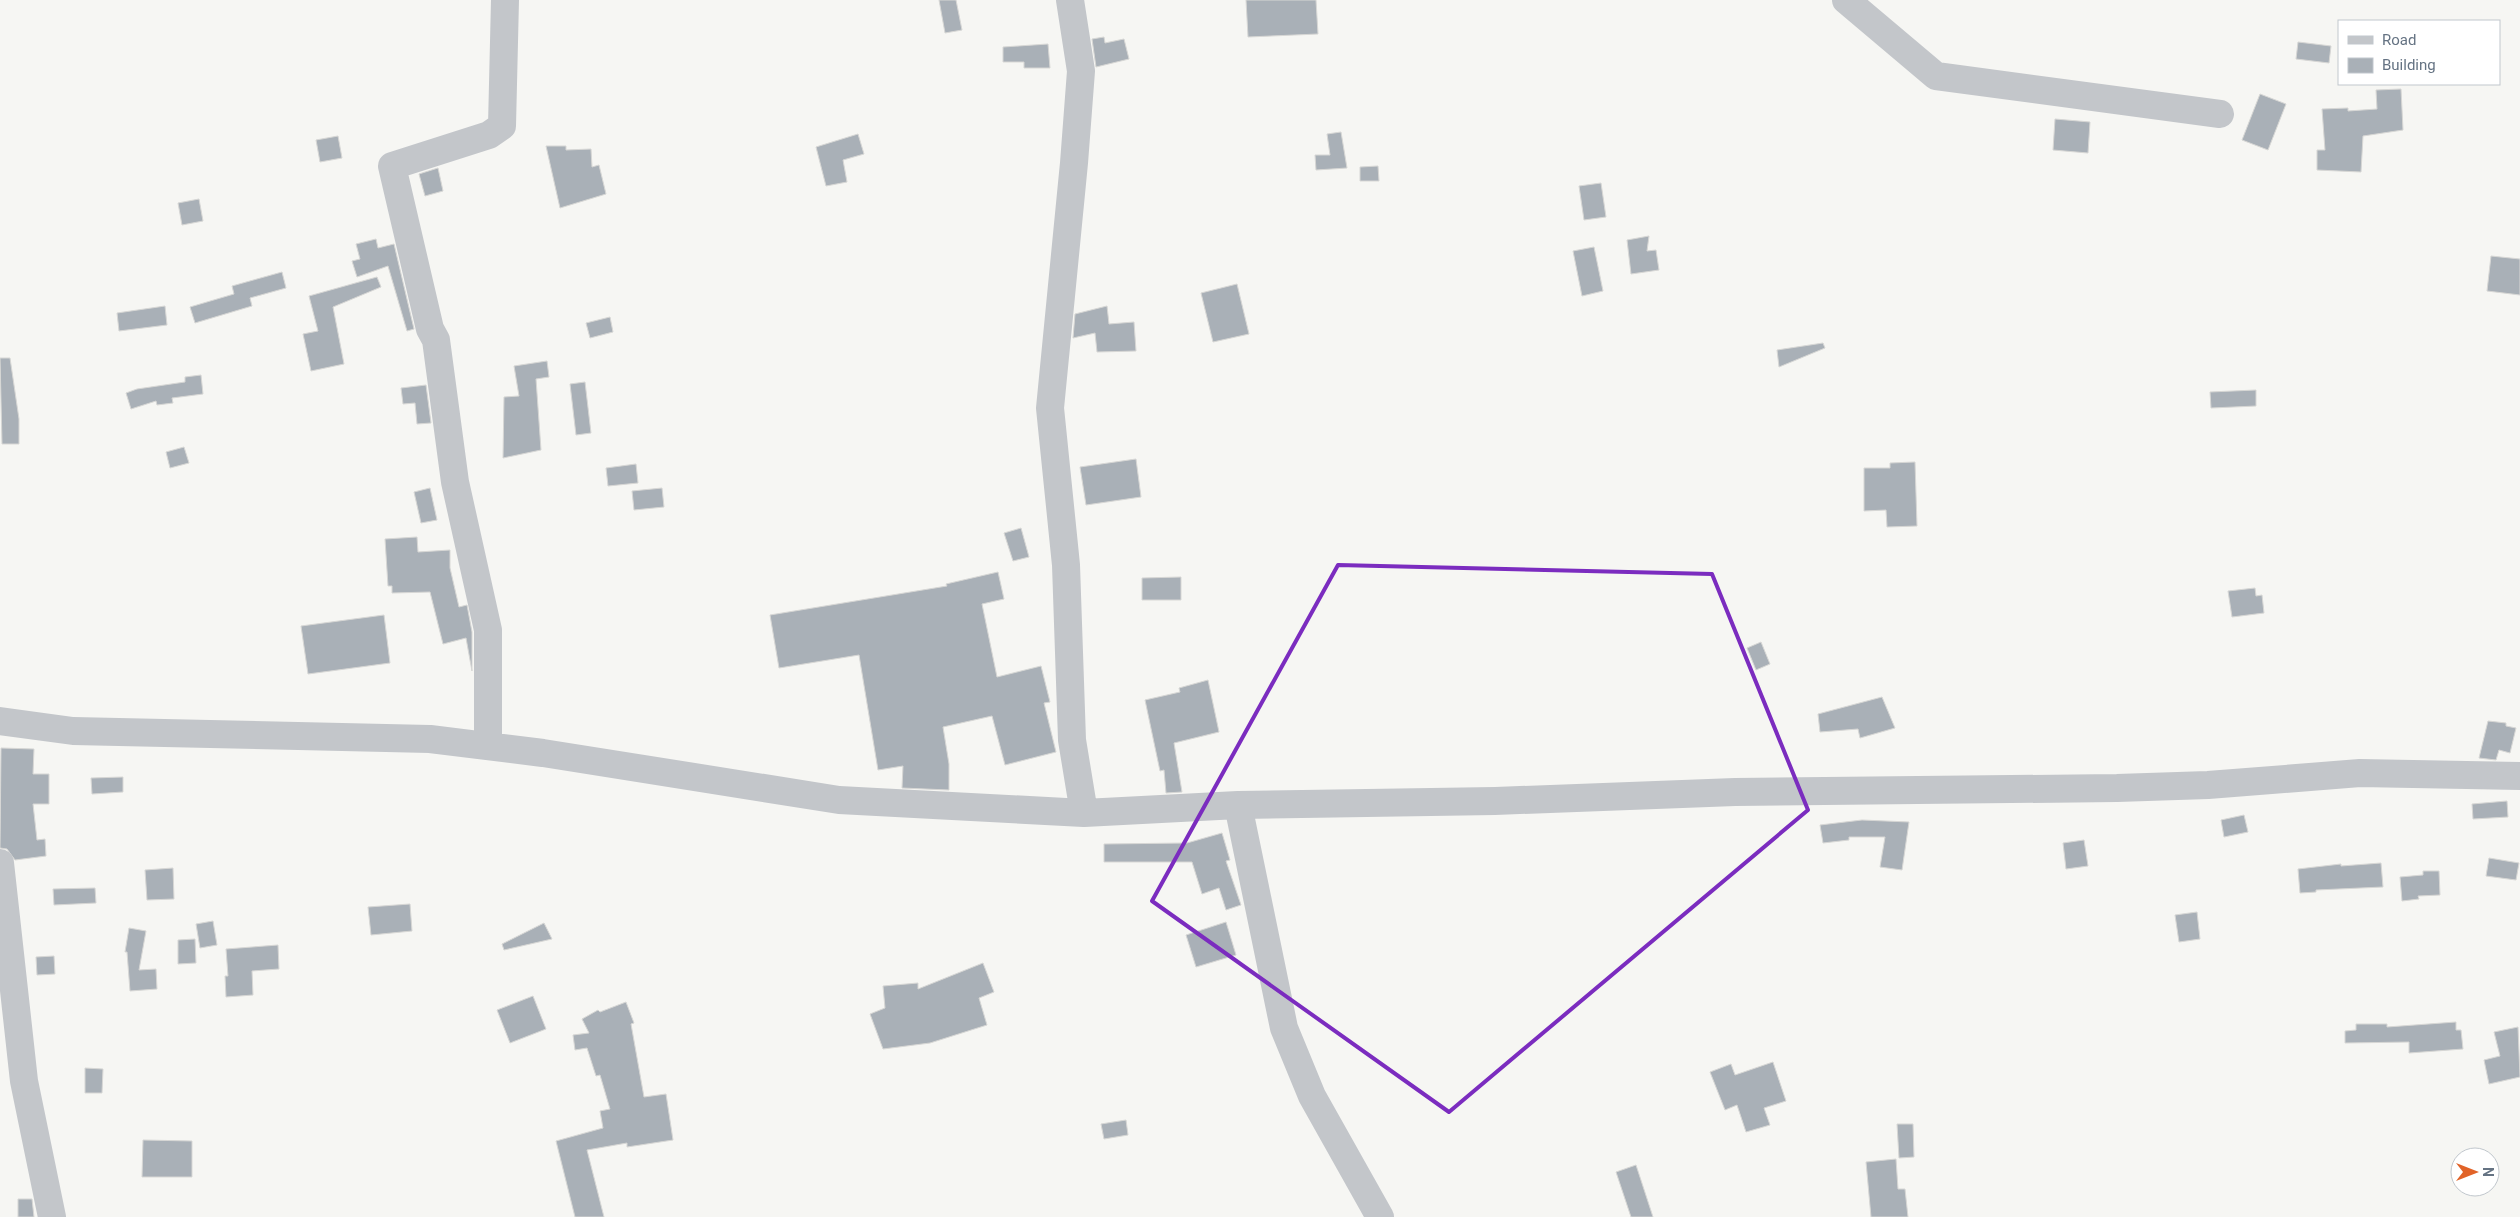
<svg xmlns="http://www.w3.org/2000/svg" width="2520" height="1217" viewBox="0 0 2520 1217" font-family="Roboto,sans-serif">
	<rect width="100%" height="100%" fill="#f6f6f3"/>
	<!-- building -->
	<path fill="#a9b0b7" stroke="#d7d7d5" d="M939,0H956L962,30L945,33Z
		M1246,0H1316L1318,34L1248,37Z
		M1104,37L1105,43L1124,39L1129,59L1096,67L1092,39Z
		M2298,42L2331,46L2329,63L2296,59Z
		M1048,44L1050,68H1024V62H1003V47Z
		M2401,89L2403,130L2363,136L2361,172L2317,170V150H2325L2322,109L2348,108V111L2377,109L2376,90Z
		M2260,94L2286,104L2268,150L2242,140Z
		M2055,119L2090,122L2088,153L2053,150Z
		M1341,132L1347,168L1316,170L1315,155H1330L1327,134Z
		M858,134L864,154L843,160L847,182L826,186L816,147Z
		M338,136L342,158L320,162L316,140Z
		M546,146H566V150L591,149L592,167L599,165L606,194L560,208Z
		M1378,166L1379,181H1360V167Z
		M438,168L443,191L425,196L419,174Z
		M1601,183L1606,217L1584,220L1579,186Z
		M199,199L203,221L182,225L178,203Z
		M1649,236L1647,251L1656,250L1659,270L1631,274L1627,240Z
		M376,239L378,248L394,244L414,329L407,331L388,266L357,277L352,261L360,259L356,244Z
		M1594,247L1603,291L1582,296L1573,251Z
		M2491,256L2520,259V295L2487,291Z
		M282,272L286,288L250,298L252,306L195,323L190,307L234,294L232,286Z
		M377,277L381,287L333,307L344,364L311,371L303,334L318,331L309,296Z
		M1237,284L1249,334L1213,342L1201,293Z
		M165,306L167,325L119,331L117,313Z
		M1107,306L1109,324L1134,322L1136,351L1097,352L1095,333L1073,338L1075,314Z
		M610,317L613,332L590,338L586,323Z
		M1823,343L1825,348L1779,367L1777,350Z
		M0,358H10L19,419V444H2Z
		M547,361L549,377L536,379L541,450L503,458L504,397L519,396L514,366Z
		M201,375L203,394L172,398L173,403L157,405L156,401L131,409L126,393L137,389L185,382V377Z
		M585,382L591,433L576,435L570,384Z
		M426,385L431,423L417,424L415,403L403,404L401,388Z
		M2256,390V406L2211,408L2210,392Z
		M184,447L189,463L170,468L166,452Z
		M1136,459L1141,497L1086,505L1080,467Z
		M1915,462L1917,526L1887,527L1886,510L1864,511V468H1890V463Z
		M636,464L638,483L608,486L606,468Z
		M430,488L437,520L421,523L414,492Z
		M662,488L664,507L634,510L632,491Z
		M1021,528L1029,557L1013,561L1004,533Z
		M417,537L418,552L450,550V568L459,607L467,605L472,632V671L466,638L443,644L430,592L392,593V586H388L385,539Z
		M998,572L1004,599L982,604L997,677L1041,666L1050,702L1044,703L1056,752L1005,765L992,716L943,727L949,764V790L902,788L903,766L878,770L859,655L779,668L770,615L947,586L946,584Z
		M1181,577V600H1142V578Z
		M2255,588L2256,596L2262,595L2264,613L2232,617L2228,591Z
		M384,615L390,663L308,674L301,626Z
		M1761,642L1770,664L1756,670L1747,648Z
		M1208,680L1219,732L1174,743L1182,792L1166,793L1164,770L1160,771L1145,700L1180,692L1179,688Z
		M1882,697L1895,728L1860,738L1858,729L1820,732L1818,714Z
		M2488,721L2506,723V726L2516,728L2510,753L2499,750L2496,760L2479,758Z
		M1,748L34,749L33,774H49V804H33L37,840L45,839L46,856L15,860L7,849L0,848Z
		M123,777V792L92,794L91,778Z
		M2507,801L2508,817L2473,819L2472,804Z
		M2244,815L2248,832L2224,837L2221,820Z
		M1862,820L1909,822L1902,870L1880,867L1885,837H1849V840L1823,843L1820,825Z
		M1222,833L1230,860L1226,861L1241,905L1226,910L1219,888L1202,894L1192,862H1104V844L1187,843Z
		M2084,840L2088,866L2066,869L2063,843Z
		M2489,858L2519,863L2516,880L2486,876Z
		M2381,863L2383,887L2316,890V892L2300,893L2298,869L2341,864V866Z
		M173,868L174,899L147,900L145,870Z
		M2423,871H2439L2440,895L2418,896L2419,899L2402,901L2400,877L2423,875Z
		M95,888L96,903L54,905L53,889Z
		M410,904L412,931L371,935L368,907Z
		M2197,912L2200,939L2179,942L2175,915Z
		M213,921L217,945L200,948L196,924Z
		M1226,922L1236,955L1196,967L1186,935Z
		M544,923L552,939L504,950L502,944Z
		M129,928L146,931L139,970L156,969L157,989L130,991L127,952H125Z
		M195,939L196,963L178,964V940Z
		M278,945L279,969L252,971L253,995L226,997L225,976H228L226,949Z
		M54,956L55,974L37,975L36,957Z
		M983,963L994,992L979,998L987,1025L930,1043L883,1049L870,1014L885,1008L883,986L918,983V989Z
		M533,996L546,1029L510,1043L497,1010Z
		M626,1002L634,1023L631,1024L644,1097L666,1094L673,1140L627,1147V1143L587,1150L604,1217H575L556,1141L603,1128L600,1111L610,1109L600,1075L596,1076L587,1048L575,1050L573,1035L589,1033L582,1019L598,1010L600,1012Z
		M2456,1022V1030H2461L2463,1049L2409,1053V1042L2345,1043V1031L2356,1030V1024H2387V1027Z
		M2518,1027L2520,1077L2489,1084L2484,1060L2500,1056L2494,1032Z
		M1773,1062L1786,1101L1764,1108L1770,1125L1746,1132L1737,1105L1725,1110L1710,1072L1731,1064L1735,1075Z
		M85,1068L103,1069L102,1093H85Z
		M1126,1120L1128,1135L1104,1139L1101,1124Z
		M1897,1124H1913L1914,1157L1899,1158Z
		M143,1140L192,1141V1177H142Z
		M1896,1159L1898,1189H1905L1908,1217H1871L1866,1162Z
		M1636,1165L1653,1217H1631L1616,1172Z
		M18,1199H32L34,1217H18Z"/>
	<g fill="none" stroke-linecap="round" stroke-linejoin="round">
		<!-- minor -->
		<path stroke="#c3c6ca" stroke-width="28" d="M1070,0L1081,71L1074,163L1050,408L1066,565L1072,740L1084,813
			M1846,0L1936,76L2220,114
			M0,721L73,731L430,739L543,753L839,800L1084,813L1238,805L1495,801L1735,792L2117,788L2208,785L2360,773L2520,776
			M488,746V630L455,482L436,340L430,329L392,166L489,135L502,126L505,0
			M1238,805L1284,1028L1312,1096L1380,1217
			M0,863L24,1081L52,1217"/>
	</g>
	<!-- marked area -->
	<path fill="none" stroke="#7b2cbf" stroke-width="4" stroke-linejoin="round" d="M1338,565L1712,574L1808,810L1449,1112L1152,901Z"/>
	<!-- legend -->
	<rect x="2338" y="20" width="162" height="65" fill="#ffffff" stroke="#c1c7cd"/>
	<rect x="2348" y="36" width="25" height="8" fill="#c3c6ca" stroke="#c1c7cd"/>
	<text x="2382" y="45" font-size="15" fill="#657383">Road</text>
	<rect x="2348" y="58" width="25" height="15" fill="#a9b0b7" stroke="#c1c7cd"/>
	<text x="2382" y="70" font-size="15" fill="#657383">Building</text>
	<!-- north arrow -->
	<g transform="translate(2475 1172) rotate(90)"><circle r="24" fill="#ffffff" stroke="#c1c7cd"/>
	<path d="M0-4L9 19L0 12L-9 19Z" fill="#e16328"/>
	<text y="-8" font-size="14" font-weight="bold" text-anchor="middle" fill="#657383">N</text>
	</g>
</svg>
